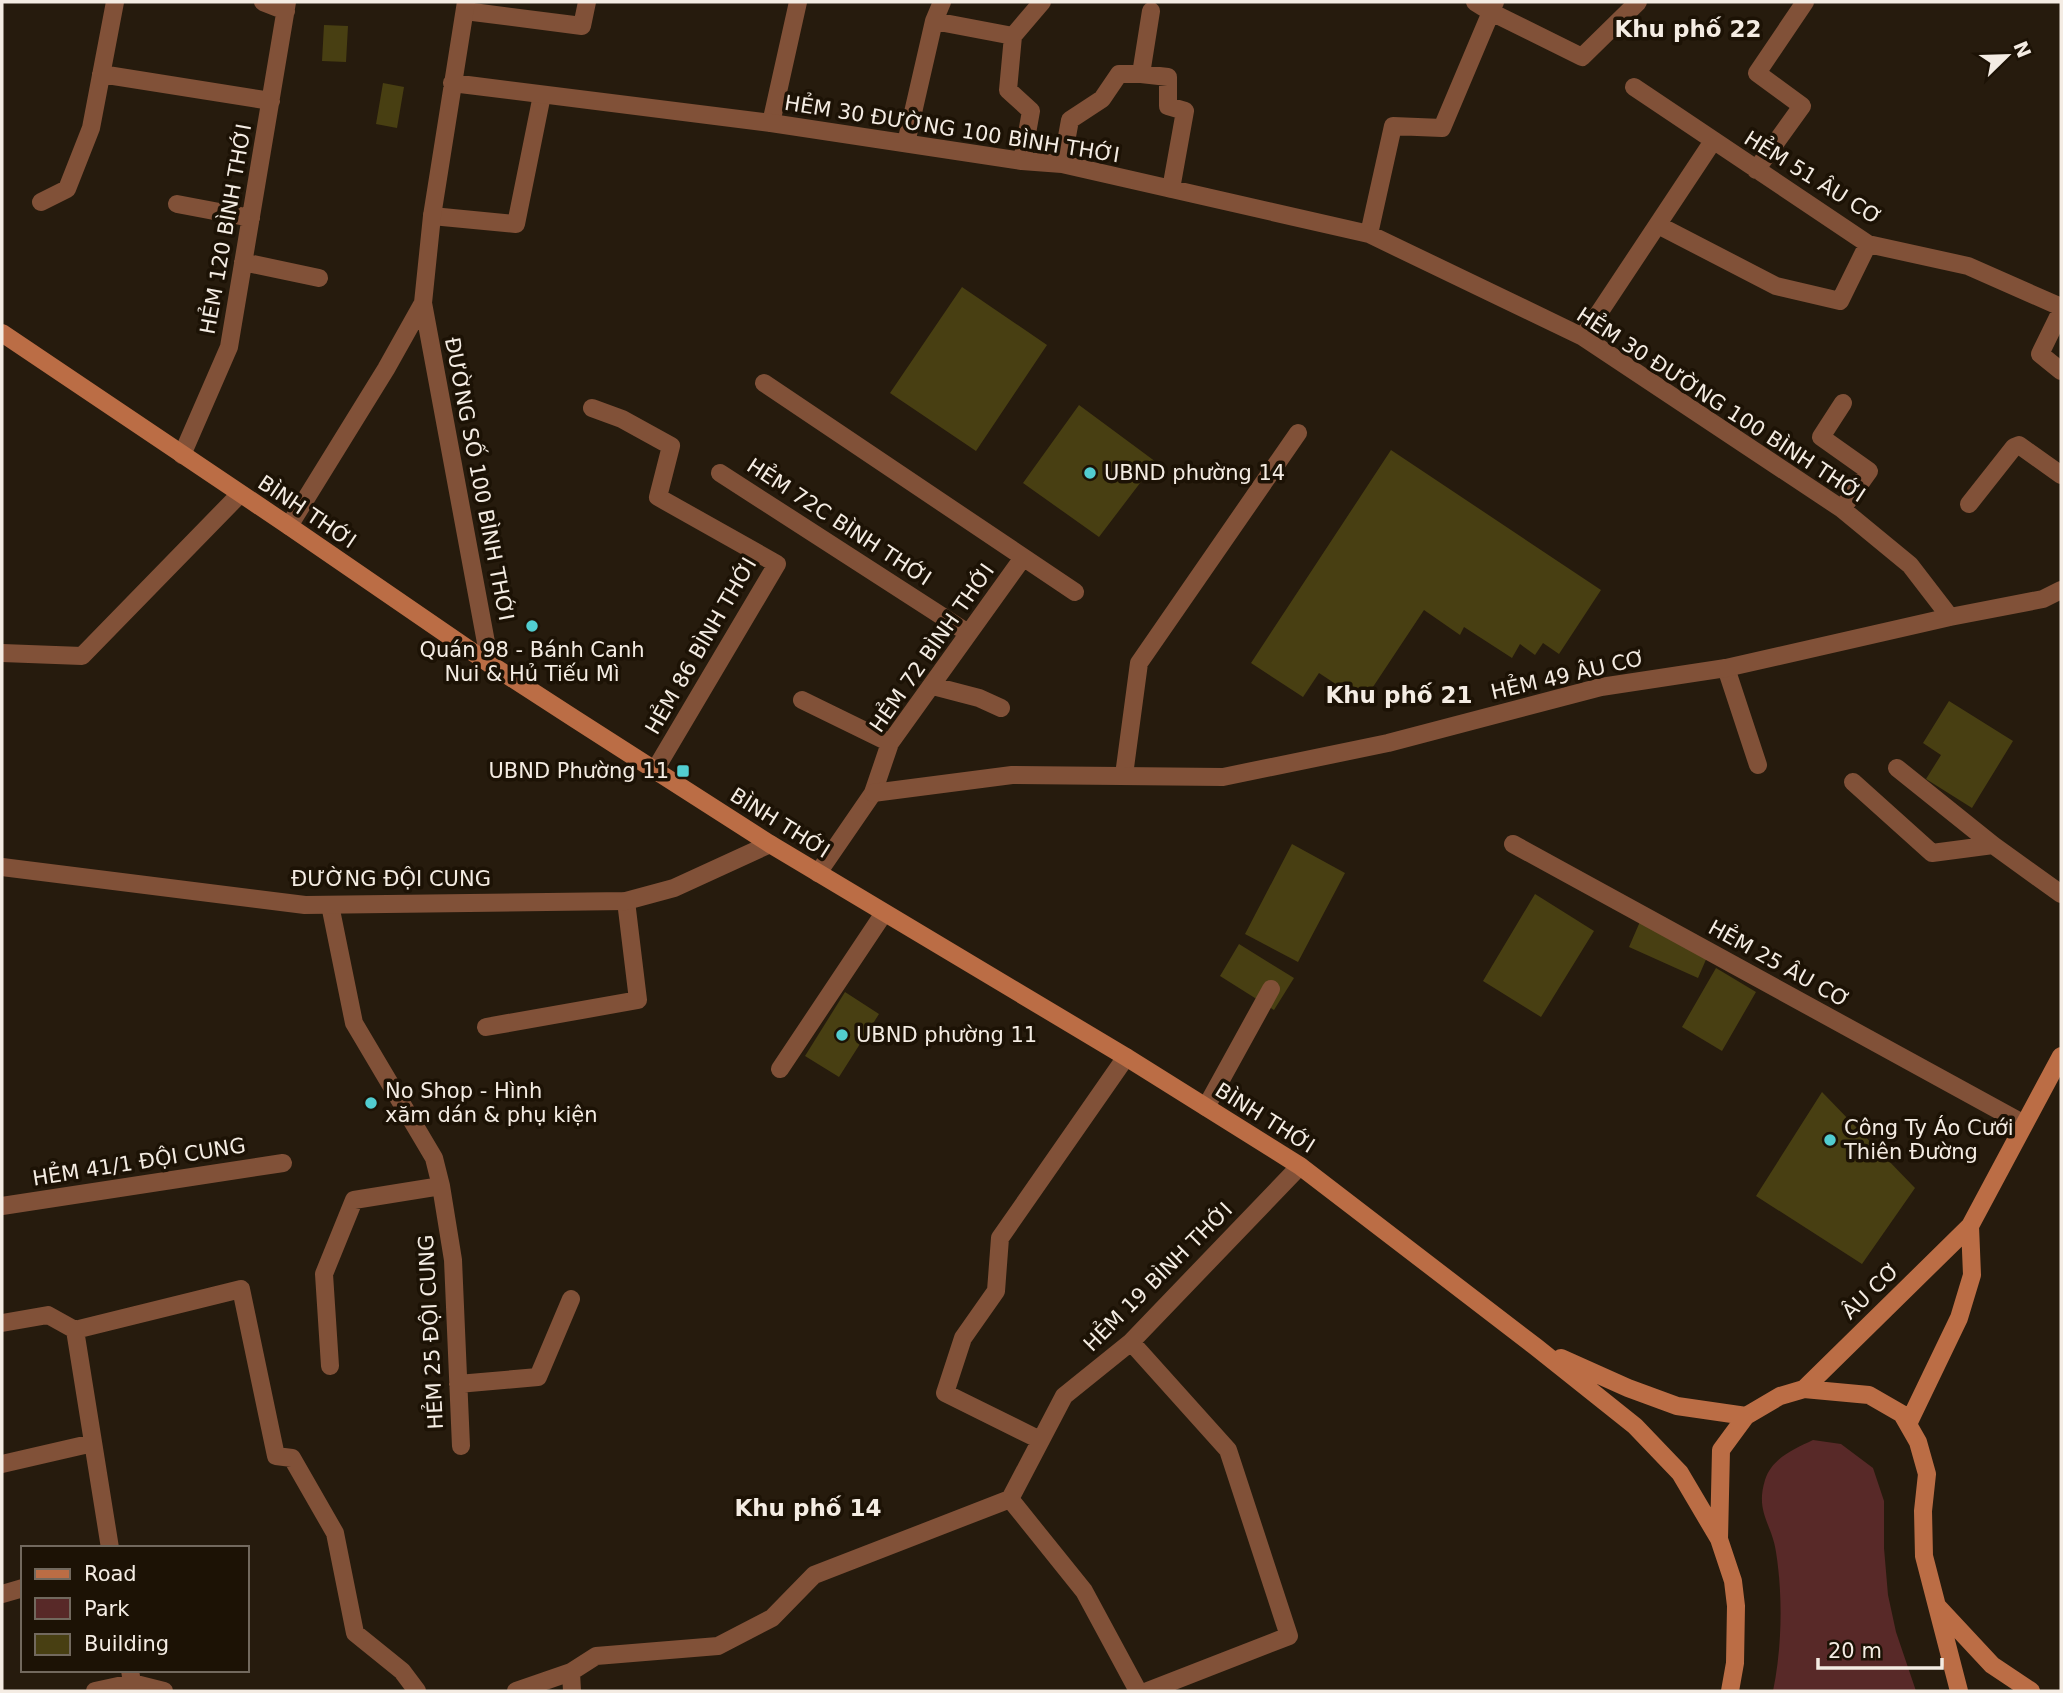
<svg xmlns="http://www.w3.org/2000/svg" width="2063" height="1693" viewBox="0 0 2063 1693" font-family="'DejaVu Sans',sans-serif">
	<rect width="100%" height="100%" fill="#261b0d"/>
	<!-- green -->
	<path fill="#582928" d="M1813,1440L1841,1444L1873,1468L1884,1501V1548L1888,1595L1896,1632L1916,1691H1773C1782,1648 1783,1596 1776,1552C1772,1524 1755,1512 1765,1480C1772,1458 1794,1449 1813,1440Z"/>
	<!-- building -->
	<path fill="#483f12" d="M324,25L348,26L346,62L322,61Z
		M383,83L404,87L397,128L376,124Z
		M962,287L1047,345L976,451L890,393Z
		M1079,405L1156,462L1099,537L1023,483Z
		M1391,450L1601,590L1559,654L1543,643L1535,655L1520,644L1512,658L1464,627L1460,635L1424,610L1363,702L1319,673L1303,697L1251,663Z
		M1949,701L2013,741L1972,808L1926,779L1941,755L1923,743Z
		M1292,844L1345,873L1298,962L1245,934Z
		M1535,894L1594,931L1541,1017L1483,981Z
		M1642,917L1711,948L1698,978L1629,947Z
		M1239,944L1294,978L1274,1010L1220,976Z
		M1716,968L1756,992L1722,1051L1682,1027Z
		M845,992L879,1014L839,1077L805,1056Z
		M1822,1092L1915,1188L1862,1264L1756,1196Z"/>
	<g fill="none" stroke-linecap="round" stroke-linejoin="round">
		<!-- service -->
		<path stroke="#815138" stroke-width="18" d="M465,11L582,26L587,2
			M771,123L798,2
			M432,216L516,224L542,95
			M764,383L1075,592
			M592,408L622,419L671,446L658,497L777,564L655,770
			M720,473L968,633
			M2,653L82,656L240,494
			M1726,668L1758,765
			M933,686L979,698L1001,708
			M802,700L890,743
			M1897,768L1993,845L2061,894
			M1124,775L1139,663L1298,433
			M1853,782L1932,853L1993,845
			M1513,844L2024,1124
			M818,873L873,793L890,743L1022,559
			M330,905L354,1023L434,1158L441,1186L453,1260L461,1446
			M486,1027L638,1000L626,901
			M780,1069L884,913
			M2,1206L283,1163
			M2,1323L48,1315L75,1330L241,1289L276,1456L292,1458L335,1533L355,1633L402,1671L417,1691
			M75,1330L110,1548
			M1131,1342L1228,1450L1289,1636L1148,1691
			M330,1366L324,1274L354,1200L441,1186
			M458,1384L538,1377L571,1299
			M1040,1440L945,1393L963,1338L996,1291L1000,1238L1126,1057
			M2,1464L93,1443
			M1010,1499L1084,1591L1138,1691
			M2,1594L23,1588
			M130,1670L132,1683L164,1691
			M571,1672L572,1691
			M95,1691L132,1683
			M516,1691L571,1672L596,1656L718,1646L772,1618L814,1575L1010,1499L1064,1396L1131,1342L1300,1166"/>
		<!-- minor -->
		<path stroke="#815138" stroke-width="18" d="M263,2L286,11
			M466,2L432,216L423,303L490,664
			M1495,2L1491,12L1582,57L1638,2
			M934,21L942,2
			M1013,36L1042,2
			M101,74L271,101
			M1141,74L1168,77V106L1185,111L1171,189
			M452,83L771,123L1022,161L1062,164L1369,234L1583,337L1842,509L1910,565L1950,617
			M1634,87L1868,244L1968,266L2061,307
			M906,143L934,21L1013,36L1008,90L1031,111L1022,161
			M1062,164L1070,120L1102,99L1119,74H1141L1151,11
			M1756,170L1802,106L1757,73L1805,2
			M41,202L67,189L91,128L115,2
			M177,204L251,218
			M1658,225L1776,286L1840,301L1868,244
			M1369,234L1393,126L1442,128L1491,12L1475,2
			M243,262L319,278
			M2061,311L2040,354L2061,371
			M1583,337L1713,141
			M182,455L229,347L287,2
			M1969,504L2014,447L2019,445L2061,475
			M1842,509L1869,471L1821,437L1843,403
			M289,526L386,369L423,303
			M873,793L1012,775L1223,777L1388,743L1601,687L1726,668L1950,617L2043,599L2061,590
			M2,867L305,905L626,901L674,888L770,844
			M1206,1107L1271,989"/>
		<!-- secondary -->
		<path stroke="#bb6d45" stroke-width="18" d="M2,333L289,526L490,664L575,719L770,844L1126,1057L1300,1166L1536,1347L1635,1426L1680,1473L1719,1539
			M1561,1358L1628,1388L1677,1406L1746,1416
			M1804,1389L1970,1226L2061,1056
			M1908,1424L1959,1318L1972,1275L1970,1226
			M1937,1606L1992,1665L2031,1691
			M1730,1691L1735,1663L1736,1606L1733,1581L1719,1539L1721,1450L1746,1416L1780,1396L1804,1389L1869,1395L1902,1414L1918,1442L1927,1474L1923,1511L1924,1556L1959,1691"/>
	</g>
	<!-- markers -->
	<g fill="#52cdd0" stroke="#1c1205" stroke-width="2.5">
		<circle cx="1090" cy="473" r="7"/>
		<circle cx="532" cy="626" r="7"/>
		<rect x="676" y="764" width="14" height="14" rx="3.5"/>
		<circle cx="842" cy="1035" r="7"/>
		<circle cx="371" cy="1103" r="7"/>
		<circle cx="1830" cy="1140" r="7"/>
	</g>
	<g text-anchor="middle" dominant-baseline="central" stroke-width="7" stroke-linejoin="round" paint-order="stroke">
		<!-- street labels -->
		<g font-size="21" fill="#f4ece3" stroke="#1c1205">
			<text transform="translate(952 129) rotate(9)">HẺM 30 ĐƯỜNG 100 BÌNH THỚI</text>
			<text transform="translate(1813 178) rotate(32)">HẺM 51 ÂU CƠ</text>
			<text transform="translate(226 229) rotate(-80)">HẺM 120 BÌNH THỚI</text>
			<text transform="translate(1721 405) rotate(33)">HẺM 30 ĐƯỜNG 100 BÌNH THỚI</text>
			<text transform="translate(479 479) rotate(79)">ĐƯỜNG SỐ 100 BÌNH THỚI</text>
			<text transform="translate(307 512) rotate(34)">BÌNH THỚI</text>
			<text transform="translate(839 522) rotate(33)">HẺM 72C BÌNH THỚI</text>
			<text transform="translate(701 646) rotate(-60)">HẺM 86 BÌNH THỚI</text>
			<text transform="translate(932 648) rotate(-55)">HẺM 72 BÌNH THỚI</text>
			<text transform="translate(1568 675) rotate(-13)">HẺM 49 ÂU CƠ</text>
			<text transform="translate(780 823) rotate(32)">BÌNH THỚI</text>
			<text x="391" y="879">ĐƯỜNG ĐỘI CUNG</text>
			<text transform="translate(1779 964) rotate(29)">HẺM 25 ÂU CƠ</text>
			<text transform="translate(1265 1118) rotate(32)">BÌNH THỚI</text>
			<text transform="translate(139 1162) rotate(-9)">HẺM 41/1 ĐỘI CUNG</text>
			<text transform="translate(1158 1277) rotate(-45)">HẺM 19 BÌNH THỚI</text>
			<text transform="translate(1871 1291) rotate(-44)">ÂU CƠ</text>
			<text transform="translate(431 1332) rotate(-93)">HẺM 25 ĐỘI CUNG</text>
		</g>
		<!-- poi labels -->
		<g font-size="21" fill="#f4ece3" stroke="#1c1205" text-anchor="start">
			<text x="1104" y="473">UBND phường 14</text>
			<text x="532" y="650" text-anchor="middle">Quán 98 - Bánh Canh<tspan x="532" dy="24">Nui &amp; Hủ Tiếu Mì</tspan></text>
			<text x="669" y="771" text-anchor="end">UBND Phường 11</text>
			<text x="856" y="1035">UBND phường 11</text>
			<text x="385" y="1091">No Shop - Hình<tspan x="385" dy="24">xăm dán &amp; phụ kiện</tspan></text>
			<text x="1844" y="1128">Công Ty Áo Cưới<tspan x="1844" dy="24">Thiên Đường</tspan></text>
		</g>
		<!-- neighbourhood labels -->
		<g font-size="23" font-weight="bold" fill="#f4ece3" stroke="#1c1205">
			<text x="1688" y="29">Khu phố 22</text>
			<text x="1399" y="695">Khu phố 21</text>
			<text x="808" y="1508">Khu phố 14</text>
		</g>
	</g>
	<!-- border -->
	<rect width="2063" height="1693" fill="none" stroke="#f4ece3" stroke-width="7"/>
	<!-- legend -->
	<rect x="21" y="1546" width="228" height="126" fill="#1c1205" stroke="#72695e" stroke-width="2"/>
	<rect x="35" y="1569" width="35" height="10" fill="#bb6d45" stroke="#72695e" stroke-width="2"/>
	<text x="84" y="1581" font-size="21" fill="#f4ece3">Road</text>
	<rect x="35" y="1598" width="35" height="21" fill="#582928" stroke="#72695e" stroke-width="2"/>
	<text x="84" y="1616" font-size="21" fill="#f4ece3">Park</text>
	<rect x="35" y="1634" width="35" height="21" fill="#483f12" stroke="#72695e" stroke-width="2"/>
	<text x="84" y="1651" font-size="21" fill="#f4ece3">Building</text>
	<!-- north arrow -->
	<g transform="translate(2007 56) rotate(67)" stroke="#1c1205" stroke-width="5" paint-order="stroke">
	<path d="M0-5L12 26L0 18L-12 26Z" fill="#f4ece3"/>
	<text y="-10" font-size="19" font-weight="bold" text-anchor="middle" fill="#f4ece3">N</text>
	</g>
	<!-- scale -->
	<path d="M1818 1658v10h124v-10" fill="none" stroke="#f4ece3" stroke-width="3.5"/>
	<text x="1828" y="1658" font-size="21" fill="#f4ece3" stroke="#1c1205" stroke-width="5" paint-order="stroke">20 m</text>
</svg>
